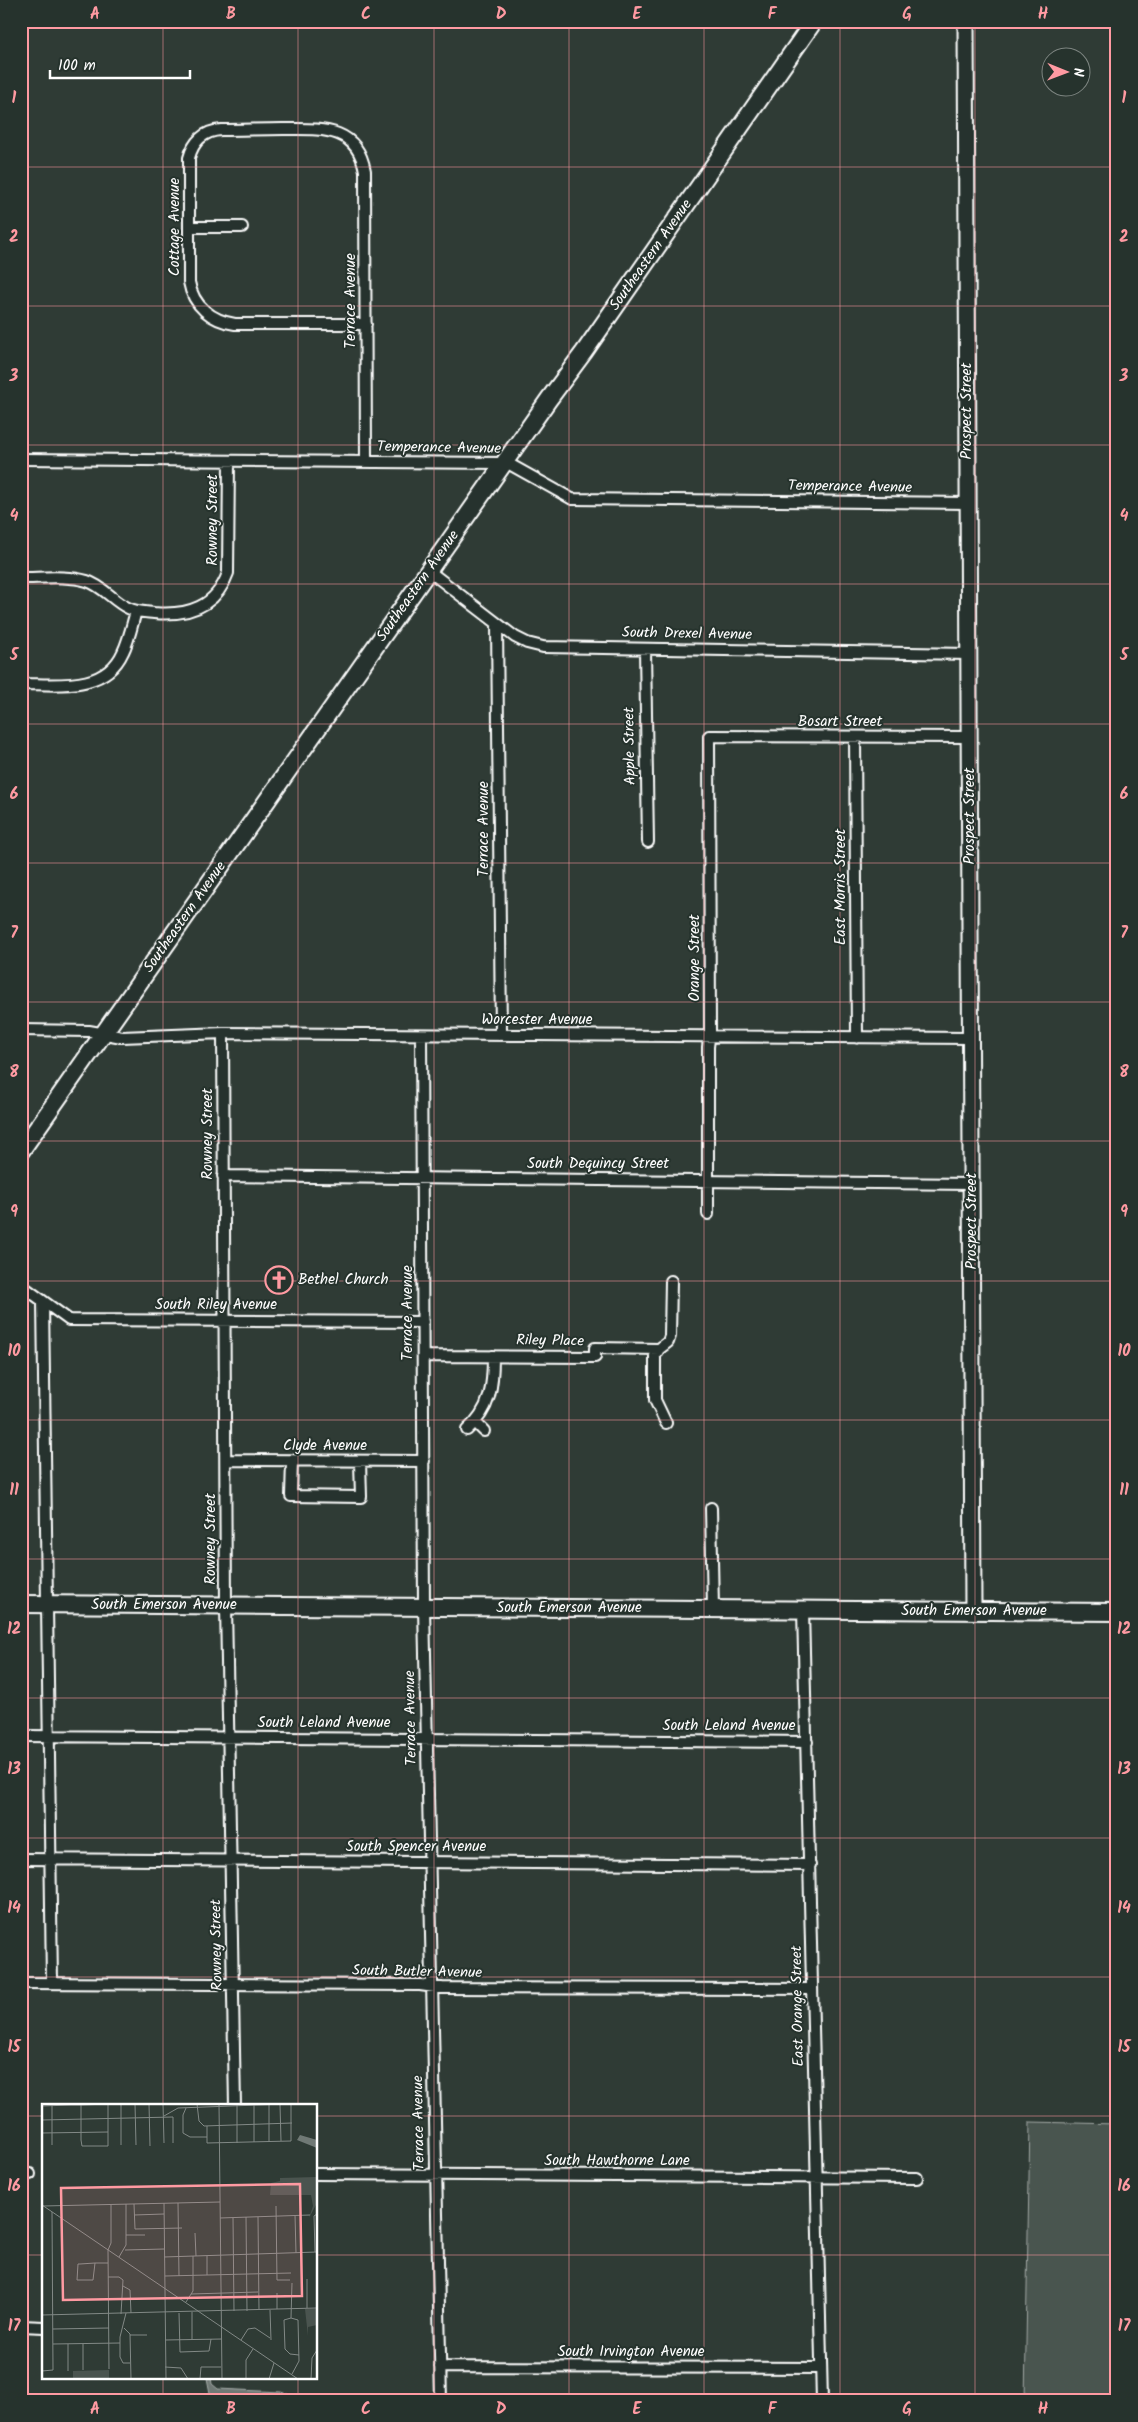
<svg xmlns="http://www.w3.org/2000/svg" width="1138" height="2422" viewBox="0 0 1138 2422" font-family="Kalam,sans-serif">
	<rect width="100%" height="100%" fill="#2f3b35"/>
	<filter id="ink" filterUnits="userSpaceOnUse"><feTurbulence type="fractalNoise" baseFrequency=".02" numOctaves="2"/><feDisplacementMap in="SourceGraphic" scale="10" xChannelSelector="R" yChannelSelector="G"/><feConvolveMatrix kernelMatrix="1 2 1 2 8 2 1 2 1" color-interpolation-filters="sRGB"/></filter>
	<g filter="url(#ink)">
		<!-- green -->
		<path fill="#4a544f" stroke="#a4aaa7" d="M1030,2122L1117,2124V2401H1025Z"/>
		<!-- water -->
		<path fill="#707975" stroke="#a9afac" d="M207,2378H211L212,2384L218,2389L281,2392L308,2401L220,2396L210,2393Z"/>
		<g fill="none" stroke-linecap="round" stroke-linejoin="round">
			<!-- street casing -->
			<g stroke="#fff" stroke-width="14">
				<path id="street" d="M190,227H242
					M21,459L504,463L511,465L572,499L968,503
					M366,462L365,171C357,125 320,129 283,129C262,129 241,130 221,130C204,131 193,142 189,158V282C193,306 212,321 235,324H366
					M429,571L515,637L527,643L543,647L969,654
					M21,578C42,578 67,575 87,581C103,586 113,601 128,608C136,612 145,612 154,613C188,616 216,607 228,573L229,461
					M497,624L501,1035
					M645,649L648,842
					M21,684C57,684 105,692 123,652C129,640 132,625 136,611
					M855,737L857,1038
					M21,1030L89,1031L122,1037L223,1033L971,1038
					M223,1033L226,1606L235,2106
					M421,1035L424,1607L441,2401
					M223,1176L971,1184
					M708,1214V1047L710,1031L709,736L970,737
					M21,1285L69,1320L423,1322
					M43,1301L52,1983
					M423,1356L595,1357V1348L659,1349
					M476,1423L484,1431
					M666,1423L655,1400V1356L659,1349L668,1342L670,1336L671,1281
					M467,1430C491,1409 493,1386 493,1356
					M226,1460L424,1461
					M292,1461L291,1496L361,1497L360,1461
					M711,1508L713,1609
					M803,1610L822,2401
					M21,1736L807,1742
					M21,1859L810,1865
					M21,1983L420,1985L442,1988L812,1989
					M21,2174H30
					M316,2174L917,2178
					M21,2326L44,2327
					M440,2367L821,2368"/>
			</g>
			<!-- secondary casing -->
			<g stroke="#fff" stroke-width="19">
				<path id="secondary" d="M966,21L973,1611"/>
			</g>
			<!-- primary casing -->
			<g stroke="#fff" stroke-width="20">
				<path id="primary" d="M21,1151L549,399L584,352L814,21
					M21,1604L1117,1612"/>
			</g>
			<!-- street -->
			<use href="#street" stroke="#26332d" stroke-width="10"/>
			<!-- secondary -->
			<use href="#secondary" stroke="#26332d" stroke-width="15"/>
			<!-- primary -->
			<use href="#primary" stroke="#26332d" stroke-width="16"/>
		</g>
	</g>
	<!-- grid -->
	<path fill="none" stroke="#ff9aa2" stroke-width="1" stroke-opacity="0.55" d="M163,21V2106M298,21V2106M434,21V2401M569,21V2401M704,21V2401M840,21V2401M975,21V2401M21,167H1117M21,306H1117M21,445H1117M21,584H1117M21,724H1117M21,863H1117M21,1002H1117M21,1141H1117M21,1281H1117M21,1420H1117M21,1559H1117M21,1698H1117M21,1838H1117M21,1977H1117M21,2116H44M316,2116H1117M21,2255H44M316,2255H1117M163,2378V2401M298,2378V2401"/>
	<!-- icons -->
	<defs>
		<g id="church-ring" transform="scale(1.4375)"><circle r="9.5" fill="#26332d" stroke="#ff9aa2" stroke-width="1.5"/><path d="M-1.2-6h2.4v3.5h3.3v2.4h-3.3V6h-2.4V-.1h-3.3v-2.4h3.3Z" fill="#ff9aa2"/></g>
	</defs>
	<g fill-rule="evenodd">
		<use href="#church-ring" x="279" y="1280"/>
	</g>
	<g text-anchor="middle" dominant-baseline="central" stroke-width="4" stroke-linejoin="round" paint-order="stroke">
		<!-- street labels -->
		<g font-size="15" fill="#fff" stroke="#26332d">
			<text transform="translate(175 227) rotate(-90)">Cottage Avenue</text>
			<text transform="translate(651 255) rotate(-55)">Southeastern Avenue</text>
			<text transform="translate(351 301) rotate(-90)">Terrace Avenue</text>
			<text transform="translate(967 411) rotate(-90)">Prospect Street</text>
			<text transform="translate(439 448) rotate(1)">Temperance Avenue</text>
			<text transform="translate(850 487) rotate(1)">Temperance Avenue</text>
			<text transform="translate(213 520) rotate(-90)">Rowney Street</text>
			<text transform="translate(418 586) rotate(-55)">Southeastern Avenue</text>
			<text transform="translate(687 634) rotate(1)">South Drexel Avenue</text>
			<text x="840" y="722">Bosart Street</text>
			<text transform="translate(630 746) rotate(-91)">Apple Street</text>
			<text transform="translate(970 816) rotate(-90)">Prospect Street</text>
			<text transform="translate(484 829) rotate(-90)">Terrace Avenue</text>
			<text transform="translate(841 887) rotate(-90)">East Morris Street</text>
			<text transform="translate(185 917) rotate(-55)">Southeastern Avenue</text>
			<text transform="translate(695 958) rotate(-90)">Orange Street</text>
			<text x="537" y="1020">Worcester Avenue</text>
			<text transform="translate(208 1134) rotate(-90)">Rowney Street</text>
			<text x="598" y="1164">South Dequincy Street</text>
			<text transform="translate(972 1221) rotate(-90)">Prospect Street</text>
			<text x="216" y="1305">South Riley Avenue</text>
			<text transform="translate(408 1313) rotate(-90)">Terrace Avenue</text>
			<text transform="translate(550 1341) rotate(1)">Riley Place</text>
			<text x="325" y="1446">Clyde Avenue</text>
			<text transform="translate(211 1539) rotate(-90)">Rowney Street</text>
			<text x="164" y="1605">South Emerson Avenue</text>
			<text x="569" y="1608">South Emerson Avenue</text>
			<text x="974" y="1611">South Emerson Avenue</text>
			<text transform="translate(411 1718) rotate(-91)">Terrace Avenue</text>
			<text x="324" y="1723">South Leland Avenue</text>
			<text x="729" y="1726">South Leland Avenue</text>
			<text x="416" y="1847">South Spencer Avenue</text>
			<text transform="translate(217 1945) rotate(-91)">Rowney Street</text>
			<text transform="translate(417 1972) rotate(1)">South Butler Avenue</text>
			<text transform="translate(798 2006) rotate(-91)">East Orange Street</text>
			<text transform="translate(419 2123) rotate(-91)">Terrace Avenue</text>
			<text x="617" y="2161">South Hawthorne Lane</text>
			<text x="631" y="2352">South Irvington Avenue</text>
		</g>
		<!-- poi labels -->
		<g font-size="15" fill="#fff" stroke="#26332d" text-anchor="start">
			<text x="298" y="1280">Bethel Church</text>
		</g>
	</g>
	<!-- overview -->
	<g transform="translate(42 2104)">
		<rect width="275" height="275" fill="#2f3b35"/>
		<path d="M275,73V99L267,114L271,102L269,91H228L229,79L238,77V74ZM263,205H275V221L266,223V232ZM67,266V275H31V267Z" fill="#4a544f"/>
		<path d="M258,31L275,36V44L255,36Z" fill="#707975"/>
		<path fill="none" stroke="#828986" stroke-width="1" d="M79,0V41M93,0L94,41M107,0L108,42M121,0L122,39M155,0L157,17L162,22L250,19M177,0L180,275M10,1V41M195,1V39M212,1V38M227,1V38M238,1L239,37M0,2L29,1H40L66,0V42H40L39,36V0M144,4L141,11V29L148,33H165M122,12L136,4L243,0M0,16L131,13V39M165,22V39L249,37V0M0,29L66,28M122,99L124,275M136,99L137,172M92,100L93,125L140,124M0,101L256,275M1,102L178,98M234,102L235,176H248M92,111L122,110M253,111L254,149M204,113L205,207M216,113L217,206M178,114L268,111M191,114L192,207M153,129L154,152M84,131H103M83,146L122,145M273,148L272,112L275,110M165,152V171M77,153L84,141V100M122,153L275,148M53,159L51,176H35L36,160H38L53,159H66M123,172L249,169M66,173H77L81,176L79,210M265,175V204M81,182L88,186L89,209M149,190L216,188M144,198L151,187V152M235,205V189M228,206L229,236M150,208V236M84,209L78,233V253L81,259H88M137,209L138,248L167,247L169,235M0,211L275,204M249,214L256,216L257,257L250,270M249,214L242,216L243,245L248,250L257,251M249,214L250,179M82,224L88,230L89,275M11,225L67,224M88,231H105M123,236L180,235M199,236L206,225L213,224L228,234M11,240L78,239M26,240V267M41,240V266M123,263L139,264L146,275M67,265L66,146L69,139V101M0,267L11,266L10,108M158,275L159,263H179M204,275V256L211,245M227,275L232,259M269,275L270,254L275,246"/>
		<path fill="#ff9aa2" fill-opacity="0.15" stroke="#ff9aa2" stroke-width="2.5" d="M258,80L260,192L21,196L19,84Z"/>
		<rect width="275" height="275" fill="none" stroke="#fff" stroke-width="2.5"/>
	</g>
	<!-- margin -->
	<rect width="1138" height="2422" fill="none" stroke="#26332d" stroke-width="55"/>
	<!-- north arrow -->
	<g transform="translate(1066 72) rotate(91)"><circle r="24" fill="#26332d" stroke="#7d8581"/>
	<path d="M0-4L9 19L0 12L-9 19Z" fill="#ff9aa2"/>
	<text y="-8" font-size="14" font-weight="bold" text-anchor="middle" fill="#ffffff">N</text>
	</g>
	<!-- scale -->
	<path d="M50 70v8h140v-8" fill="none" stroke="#ffffff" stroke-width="2.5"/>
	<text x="58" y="70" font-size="15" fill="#ffffff" stroke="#26332d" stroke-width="4" paint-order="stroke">100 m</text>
	<rect x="28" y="28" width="1082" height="2366" fill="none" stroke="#ff9aa2" stroke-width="2"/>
	<g font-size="16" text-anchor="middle" font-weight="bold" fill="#ff9aa2">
		<text x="95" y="19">A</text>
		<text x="231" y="19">B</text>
		<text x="366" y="19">C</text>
		<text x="501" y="19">D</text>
		<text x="637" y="19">E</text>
		<text x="772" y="19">F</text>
		<text x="907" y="19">G</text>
		<text x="1043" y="19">H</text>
		<text x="14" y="103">1</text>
		<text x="1124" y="103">1</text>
		<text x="14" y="242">2</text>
		<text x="1124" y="242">2</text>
		<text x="14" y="381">3</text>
		<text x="1124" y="381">3</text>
		<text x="14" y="521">4</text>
		<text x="1124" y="521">4</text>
		<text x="14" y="660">5</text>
		<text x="1124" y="660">5</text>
		<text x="14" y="799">6</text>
		<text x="1124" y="799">6</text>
		<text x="14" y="938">7</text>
		<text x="1124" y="938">7</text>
		<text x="14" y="1077">8</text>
		<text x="1124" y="1077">8</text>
		<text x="14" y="1217">9</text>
		<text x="1124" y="1217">9</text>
		<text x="14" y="1356">10</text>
		<text x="1124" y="1356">10</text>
		<text x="14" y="1495">11</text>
		<text x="1124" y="1495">11</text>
		<text x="14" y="1634">12</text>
		<text x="1124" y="1634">12</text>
		<text x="14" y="1774">13</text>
		<text x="1124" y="1774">13</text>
		<text x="14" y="1913">14</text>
		<text x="1124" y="1913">14</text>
		<text x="14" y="2052">15</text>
		<text x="1124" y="2052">15</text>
		<text x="14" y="2191">16</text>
		<text x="1124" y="2191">16</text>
		<text x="14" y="2331">17</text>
		<text x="1124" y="2331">17</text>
		<text x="95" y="2414">A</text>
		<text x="231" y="2414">B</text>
		<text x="366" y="2414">C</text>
		<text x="501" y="2414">D</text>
		<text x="637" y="2414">E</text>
		<text x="772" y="2414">F</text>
		<text x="907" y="2414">G</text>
		<text x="1043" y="2414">H</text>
	</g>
</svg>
